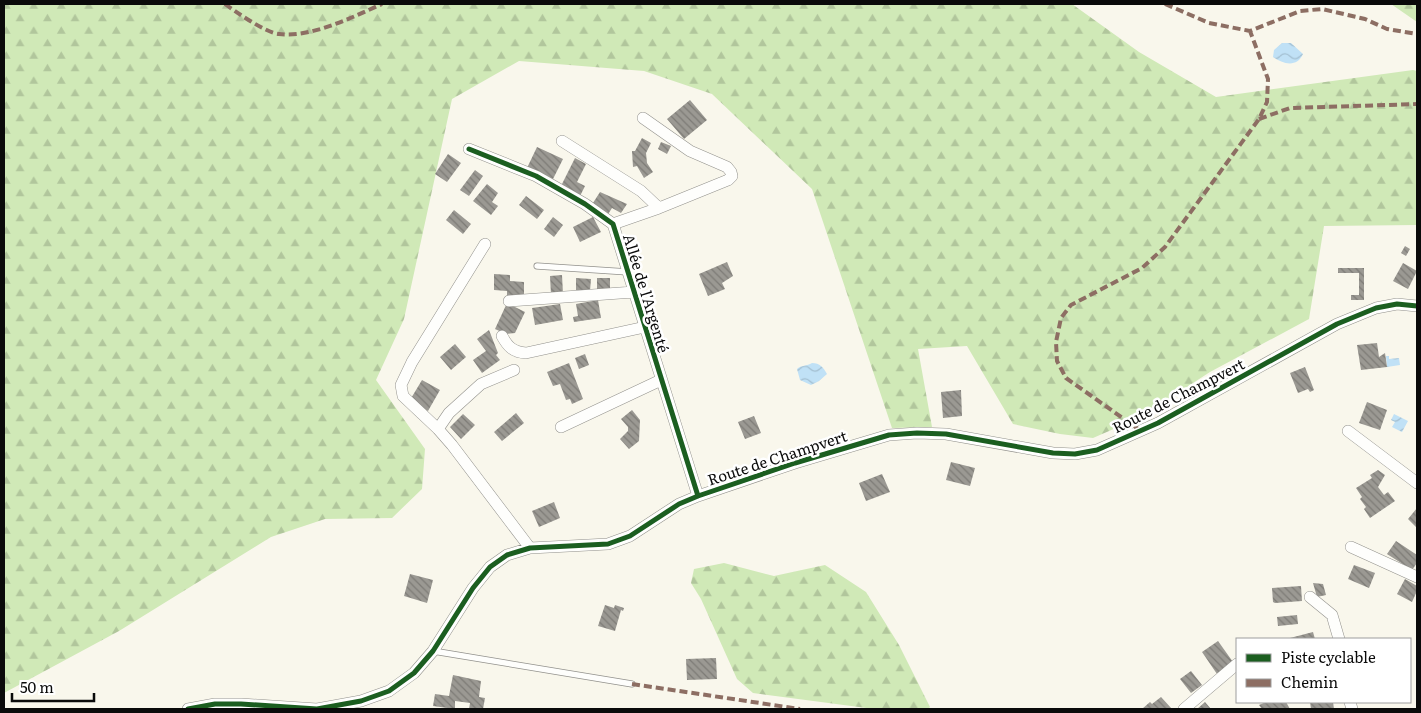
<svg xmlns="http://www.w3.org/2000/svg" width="1421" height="713" viewBox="0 0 1421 713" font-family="Literata,serif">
	<defs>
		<pattern id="forest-firs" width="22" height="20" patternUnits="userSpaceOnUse" patternTransform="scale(1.25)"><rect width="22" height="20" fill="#d0e9b7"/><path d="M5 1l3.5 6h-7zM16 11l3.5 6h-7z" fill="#b1c69c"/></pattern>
		<pattern id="water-waves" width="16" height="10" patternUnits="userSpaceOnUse" patternTransform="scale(1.25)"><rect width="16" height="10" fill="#c0e1f6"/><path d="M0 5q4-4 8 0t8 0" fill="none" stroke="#a4c0d2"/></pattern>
		<pattern id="building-back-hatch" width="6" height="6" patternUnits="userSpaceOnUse" patternTransform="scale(1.25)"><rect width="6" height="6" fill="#9b9993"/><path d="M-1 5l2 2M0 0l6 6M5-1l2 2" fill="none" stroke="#7d7b76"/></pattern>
	</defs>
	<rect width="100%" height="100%" fill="#f9f7ec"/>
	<!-- forest -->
	<path fill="url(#forest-firs)" d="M4,4H1072L1139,52L1216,97L1413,70L1417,71V225L1324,226L1309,319L1210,372L1139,418L1093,438L1060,434L1013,424L967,346L918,349L932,427L892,428L812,189L712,94L644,71L519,61L452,99L404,319L376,380L425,449L422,489L392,518L325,519L271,537L119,631L4,693Z
		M1391,4H1417V22Z
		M724,563L774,576L825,565L866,592L899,645L930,707L928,709H874L753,693L737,679L701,599L691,583L694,569Z"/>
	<!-- water -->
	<path fill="url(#water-waves)" d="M1282,43H1291L1303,54C1297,68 1283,64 1273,57L1274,50Z
		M1386,356H1389V359L1399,358L1400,365L1387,367Z
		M812,363C820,363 823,367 827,374L819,381L811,385L800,380L797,369C801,365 807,366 812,363Z
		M1394,414L1408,421L1402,432L1392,427L1395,422L1391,420Z"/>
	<!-- building -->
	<path fill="url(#building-back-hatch)" d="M690,100L707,120L684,139L667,119Z
		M642,138L651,143L646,153L647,163L653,172L644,178L637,166L633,167L632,151H635Z
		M661,142L671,146L667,154L658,149Z
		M537,147L563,159L553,179L527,168Z
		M448,154L461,163L447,182L435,174Z
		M575,158L586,164L577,182L585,186L580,196L561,186Z
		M475,170L483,176L469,196L460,190Z
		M487,184L498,193L492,202L498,206L491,215L473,201Z
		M600,192L627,204L621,213L612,208L607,216L591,206Z
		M526,196L544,210L537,219L519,205Z
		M454,210L471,224L463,234L446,220Z
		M553,217L563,225L554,237L544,229Z
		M593,217L601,232L580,242L573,227Z
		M1405,246L1410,249L1406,256L1401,253Z
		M727,262L733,276L722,283L725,289L708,296L699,274Z
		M1403,263L1417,271L1408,289L1393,281Z
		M1338,268H1364V300H1351V295H1359V273H1338Z
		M494,274L510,275V281L524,282V296H507V291L494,290Z
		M562,275L563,294L551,295L550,276Z
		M576,278L591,279L590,291L576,290Z
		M597,278H610V290L597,289Z
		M598,300L601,318L574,322L573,317L578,316L576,304Z
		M507,303L525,312L515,333L506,334L495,329Z
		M560,304L563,320L535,325L532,308Z
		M489,330L498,353L496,355L500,360L482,373L473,360L486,351L477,339Z
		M1377,343L1379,357L1385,353L1387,367L1361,370L1357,345Z
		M455,344L466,357L451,370L440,357Z
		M585,354L589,365L579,369L575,358Z
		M569,363L583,399L572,404L570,399L566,400L560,384L553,386L547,372Z
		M1305,367L1314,390L1310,392L1308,389L1298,393L1290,373Z
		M422,380L440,390L428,411L410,400Z
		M961,390L962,416L943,418L941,392Z
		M1367,402L1387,410L1380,430L1359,423Z
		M632,410L640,420L639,441L629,449L620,439L628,431V427L621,419Z
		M516,413L524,423L502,441L494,432Z
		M463,414L475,425L461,439L450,427Z
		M754,416L761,433L745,439L738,422Z
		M951,462L975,468L970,486L946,480Z
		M1378,470L1385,475L1378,487L1384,495L1388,492L1395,501L1370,518L1364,509L1366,507L1360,499L1362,497L1356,488L1372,478L1370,475Z
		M882,474L890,492L866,501L859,483Z
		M554,502L560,518L539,527L532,511Z
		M1417,508V528L1408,519Z
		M1396,541L1417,555V563L1412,570L1387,554Z
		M1354,565L1375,573L1369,588L1348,579Z
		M410,574L433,580L427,603L404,596Z
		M1405,579L1417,586V591L1412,602L1397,594Z
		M1313,583L1323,584L1326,595L1317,597Z
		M1301,586L1302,601L1275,603L1273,602L1272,588Z
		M605,605L614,608L615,605L624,608L623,611L621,610L615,631L598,626Z
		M1297,615L1298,624L1278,626L1277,617Z
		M1313,632L1315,639H1291L1290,638Z
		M1218,641L1233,662L1217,674L1202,652Z
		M716,658L717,679L687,680L686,659Z
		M1191,671L1202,685L1191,693L1180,679Z
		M453,675L481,681L479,697L485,698L483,709H469L470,703L455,701V709L433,706L435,694L449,696Z
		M1161,697L1172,709H1142L1150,702L1152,704Z
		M1205,702L1211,709H1197Z
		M1266,702H1286L1290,709H1262L1259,705Z
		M1310,702H1333L1334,709H1311Z"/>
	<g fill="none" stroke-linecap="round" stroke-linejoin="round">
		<!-- service casing -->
		<g stroke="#92918c" stroke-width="7">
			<path id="service" d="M537,266L628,272
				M433,651L632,684"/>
		</g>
		<!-- minor casing -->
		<g stroke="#92918c" stroke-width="12">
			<path id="minor" d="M562,141L641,191L659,208
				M469,149L536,176L585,204L613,224L698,496
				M613,224L659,208L728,180L732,176L731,172L727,167L690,151L643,118
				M485,244L412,362L401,385L403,396L438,429L452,445L530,548
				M509,301L634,292
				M502,336C508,347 513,352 526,353L645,327
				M561,427L661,380
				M438,429L449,413L481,384L514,370
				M1348,431L1417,483
				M1351,547L1417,577
				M1310,597L1332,615L1339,639
				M1350,702L1352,709
				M188,709L215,704H241L317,709L361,701L389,691L414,673L433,651L473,588L490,567L507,555L530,548L608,544L630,536L679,504L698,496L795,463L889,435L917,433L946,434L1053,453L1075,454L1097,450L1158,423L1337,324L1376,308L1397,304L1417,306
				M1184,709L1237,664"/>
		</g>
		<!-- service -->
		<use href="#service" stroke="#fefefc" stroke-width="5.5"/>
		<!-- minor -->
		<use href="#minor" stroke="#fefefc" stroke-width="11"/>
		<!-- quiet -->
		<path stroke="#8d6e63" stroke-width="4" stroke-dasharray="8 4" stroke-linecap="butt" d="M225,4C236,12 266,33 279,34C311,38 353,17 382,4
			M1165,4L1209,23L1250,31L1300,11L1322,9L1365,19L1387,29L1417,34
			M1259,119L1290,108L1417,104
			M1141,431L1066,378L1057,361L1056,342L1061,318L1071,305L1142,268L1165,247L1259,119L1267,102L1268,79L1250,31
			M632,684L800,709"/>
		<!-- cycleway casing -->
		<g stroke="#fff" stroke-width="8">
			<path id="cycleway" d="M469,149L536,176L585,204L613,224L698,496
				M188,709L215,704H241L317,709L361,701L389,691L414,673L433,651L473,588L490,567L507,555L530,548L608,544L630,536L679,504L698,496L795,463L889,435L917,433L946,434L1053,453L1075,454L1097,450L1158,423L1337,324L1376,308L1397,304L1417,306"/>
		</g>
		<!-- cycleway -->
		<use href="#cycleway" stroke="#1b5e20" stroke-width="5"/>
	</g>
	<g text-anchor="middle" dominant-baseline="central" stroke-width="5" stroke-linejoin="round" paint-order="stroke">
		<!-- street labels -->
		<g font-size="15" fill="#0a0a0a" stroke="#fff">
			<text transform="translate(647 293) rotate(73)">Allée de l'Argenté</text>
			<text transform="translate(1178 395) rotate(-27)">Route de Champvert</text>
			<text transform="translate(777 457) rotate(-18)">Route de Champvert</text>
		</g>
	</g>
	<!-- border -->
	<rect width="1421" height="713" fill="none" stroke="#0a0a0a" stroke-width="10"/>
	<!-- legend -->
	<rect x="1236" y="638" width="175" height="65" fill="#ffffff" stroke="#9d9d9d"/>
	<rect x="1246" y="654" width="25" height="8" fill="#1b5e20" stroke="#9d9d9d"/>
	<text x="1281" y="663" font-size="15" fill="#0a0a0a">Piste cyclable</text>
	<rect x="1246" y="679" width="25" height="8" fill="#8d6e63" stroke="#9d9d9d"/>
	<text x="1281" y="688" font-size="15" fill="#0a0a0a">Chemin</text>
	<!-- scale -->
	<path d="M12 693v8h82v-8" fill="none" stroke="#0a0a0a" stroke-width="2.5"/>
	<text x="20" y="693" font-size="15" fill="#0a0a0a" stroke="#ffffff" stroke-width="4" paint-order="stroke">50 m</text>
</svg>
